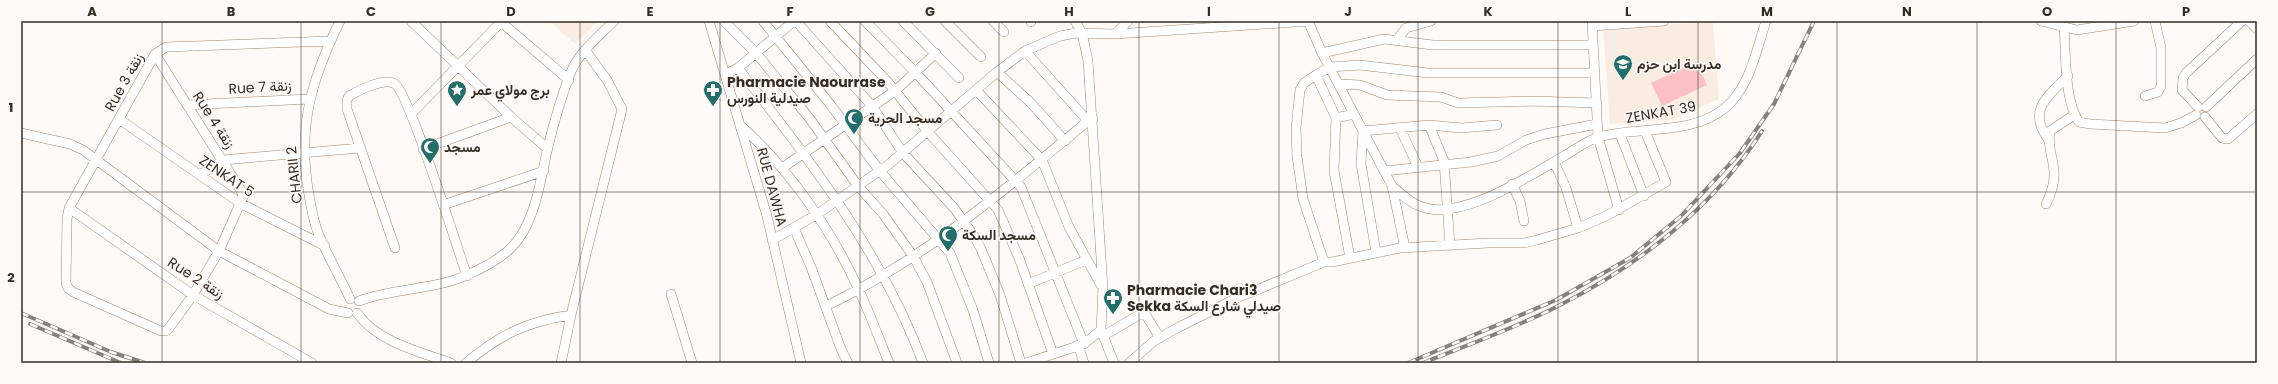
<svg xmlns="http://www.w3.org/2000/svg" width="2278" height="384" viewBox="0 0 2278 384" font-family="Poppins,Vazirmatn,sans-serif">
	<rect width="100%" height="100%" fill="#fffaf6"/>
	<!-- built -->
	<path fill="#f9ede3" d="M549,21H598L575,44Z
		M1713,22L1719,99L1672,120L1610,124L1603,28Z"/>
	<!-- green -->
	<path fill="#fac0c6" d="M1696,62L1707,85L1662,106L1651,83Z"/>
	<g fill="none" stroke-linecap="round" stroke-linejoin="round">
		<!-- street casing -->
		<g stroke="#9e8977" stroke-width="10">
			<path id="street" d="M340,21C311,80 297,128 309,195C311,206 313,219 317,230C326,254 340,276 350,299
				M411,21L511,117L548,149
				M500,21L569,80
				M709,21L767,216L801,363
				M724,21L756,53L810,119L858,186L883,214L913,256L927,282L957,363
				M763,21L830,104L879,170L950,253L973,310L989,363
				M796,21L872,106L903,153L954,208L974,236L981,249L1000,295L1021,363
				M830,21L887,81L928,132L998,210L1019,258L1053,354
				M865,21L916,73L1021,187L1084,344
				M903,21L959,78
				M945,21L981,57
				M993,21L1004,32
				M1031,21V22
				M1075,21L1082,33L1088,61L1103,288L1101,330L1114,363
				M1308,21L1322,53L1392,186C1401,194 1410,203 1422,207C1462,221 1529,176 1564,156C1575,150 1587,140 1599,137C1638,126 1691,136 1725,108C1750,87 1756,51 1766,21
				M1592,21L1598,137L1619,210
				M2041,21L2077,30L2134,21
				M2249,21L2257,29
				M1592,26L1664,21
				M2064,27C2066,53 2064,101 2079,122L2090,124L2165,128L2181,123L2196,115
				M1115,34L1128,21
				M1397,40L1406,28L1431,21
				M1025,51L1088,121
				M1322,53L1384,39L1433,45H1593
				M155,54L242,192L243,197L219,251L193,295L169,328L166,331H161L73,292L68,288L66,283L67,219L69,208L155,54L166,47L330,41
				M738,68L794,21
				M997,72L1031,103L1065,141
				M726,74L738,68C810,160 882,253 923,363
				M1316,75L1336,118
				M1340,84L1360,85L1387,95L1441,97L1458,103L1532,101L1597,103
				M976,90L1042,160L1069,227L1101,285
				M2145,96L2158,92L2161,86V48L2155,21
				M187,105L309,99
				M2198,107L2182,90L2183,78L2186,73L2242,21
				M2206,107L2257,59
				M411,114L501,22
				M2205,117L2222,138L2228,139L2257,114
				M119,119L240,203L325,246
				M1429,125L1444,161L1450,246
				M741,126C790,170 831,229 859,290C870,314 879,339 889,363
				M1400,128L1418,167
				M21,133L70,144L83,150L219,251L329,309L348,313
				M1620,134L1644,196
				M2048,139C2027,110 2048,96 2068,76
				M423,149L511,117
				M1554,162L1566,188L1578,228
				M782,168L895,91L936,53
				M1384,171L1471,162L1498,156L1526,140L1545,134L1597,124
				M200,175L223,160L360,148
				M1512,184L1520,201L1524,221
				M1392,186L1405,248
				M2046,204C2051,194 2055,183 2054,171C2053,157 2047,146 2050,131L2074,115
				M443,205L544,171
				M69,208L193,295L312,363
				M794,228L811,267L841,349L848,363
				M772,240L816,215L888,165L997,72L1025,51L1060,36L1076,33L1115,34L1310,21
				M395,248L347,109V100L349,96C359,90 385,77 395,84C410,95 457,248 467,276
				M1376,252L1361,164L1363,131L1429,125L1461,128L1497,125
				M1350,258L1334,171L1336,118L1354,114
				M1324,262L1303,199L1297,156L1296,128L1300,90L1304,83L1316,75L1330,67L1360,65L1428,73H1595
				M1028,284L1086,260
				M671,294L692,363
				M359,301C393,288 435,290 467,275C481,269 498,260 509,250C536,225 540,180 548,147C554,122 561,98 570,74C578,53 598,37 614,21
				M826,306C923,260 1006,189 1088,121L1093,119
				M357,313C377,342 420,352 451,363
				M1103,336L1144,312L1160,338
				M1078,345L1084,363
				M466,363C499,335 528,321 571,315
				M561,363L571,315L622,109L607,80L585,50
				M1026,363L1084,344L1101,330
				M1129,363L1154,341L1179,327L1237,298L1324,262H1332L1400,248L1488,243H1524L1537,240L1578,228L1608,215L1666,182L1645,131"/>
		</g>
		<!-- street -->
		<use href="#street" stroke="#fff" stroke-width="9"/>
		<!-- rail casing -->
		<g stroke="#88817b" stroke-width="4">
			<path id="rail" d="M21,313L111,352L145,363
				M30,324L121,363
				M1408,363L1556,300L1630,258L1681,216L1740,153L1774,104L1814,21
				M1423,363C1469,344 1516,328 1560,305C1639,265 1714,207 1762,131"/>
		</g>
		<!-- rail -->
		<use href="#rail" stroke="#fffaf6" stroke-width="2.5" stroke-dasharray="8" stroke-linecap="butt"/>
	</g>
	<!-- grid -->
	<path fill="none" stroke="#352d25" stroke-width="1" stroke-opacity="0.55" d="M162,21V363M301,21V363M441,21V363M580,21V363M720,21V363M860,21V363M999,21V363M1139,21V363M1279,21V363M1418,21V363M1558,21V363M1698,21V363M1837,21V363M1977,21V363M2116,21V363M21,192H2257"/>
	<!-- icons -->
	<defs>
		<g id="school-pin" transform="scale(1)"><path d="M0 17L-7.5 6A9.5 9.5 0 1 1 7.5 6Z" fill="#246f6c" stroke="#fffaf6"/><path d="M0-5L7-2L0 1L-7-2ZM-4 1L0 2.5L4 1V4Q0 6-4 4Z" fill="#fff"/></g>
		<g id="sight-pin" transform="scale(1)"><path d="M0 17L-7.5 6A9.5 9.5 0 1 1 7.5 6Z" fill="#246f6c" stroke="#fffaf6"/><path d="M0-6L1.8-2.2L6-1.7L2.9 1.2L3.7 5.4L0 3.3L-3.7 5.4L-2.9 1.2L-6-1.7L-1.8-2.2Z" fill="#fff"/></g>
		<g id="pharmacy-pin" transform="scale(1)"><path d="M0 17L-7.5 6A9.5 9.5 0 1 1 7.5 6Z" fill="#246f6c" stroke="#fffaf6"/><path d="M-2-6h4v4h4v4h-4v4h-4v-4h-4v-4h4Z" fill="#fff"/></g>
		<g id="mosque-pin" transform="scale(1)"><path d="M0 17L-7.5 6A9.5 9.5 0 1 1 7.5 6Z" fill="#246f6c" stroke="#fffaf6"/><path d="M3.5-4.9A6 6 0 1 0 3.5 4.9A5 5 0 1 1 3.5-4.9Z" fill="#fff"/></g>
	</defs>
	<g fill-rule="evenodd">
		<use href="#school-pin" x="1623" y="64"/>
		<use href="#sight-pin" x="457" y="90"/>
		<use href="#pharmacy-pin" x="713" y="90"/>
		<use href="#mosque-pin" x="854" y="118"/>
		<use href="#mosque-pin" x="430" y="147"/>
		<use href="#mosque-pin" x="948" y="235"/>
		<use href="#pharmacy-pin" x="1113" y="298"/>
	</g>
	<g text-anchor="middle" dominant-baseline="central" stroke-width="3" stroke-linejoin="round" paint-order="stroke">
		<!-- poi labels -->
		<g font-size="14" font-weight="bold" fill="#352d25" stroke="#fffaf6" text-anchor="start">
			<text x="1637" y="64">مدرسة ابن حزم</text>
			<text x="727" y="82">Pharmacie Naourrase<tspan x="727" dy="16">صيدلية النورس</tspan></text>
			<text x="471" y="90">برج مولاي عمر</text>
			<text x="868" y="118">مسجد الحرية</text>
			<text x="444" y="147">مسجد</text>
			<text x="962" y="235">مسجد السكة</text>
			<text x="1127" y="290">Pharmacie Chari3<tspan x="1127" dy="16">Sekka صيدلي شارع السكة</tspan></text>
		</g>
		<!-- street labels -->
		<g font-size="14" fill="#352d25" stroke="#fffaf6">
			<text transform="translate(124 82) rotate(-61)">Rue 3 زنقة</text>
			<text transform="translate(260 87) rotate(-3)">Rue 7 زنقة</text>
			<text transform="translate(1661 112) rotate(-10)">ZENKAT 39</text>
			<text transform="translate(214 120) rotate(57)">Rue 4 زنقة</text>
			<text transform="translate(294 175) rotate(-96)">CHARII 2</text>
			<text transform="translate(227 176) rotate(34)">ZENKAT 5</text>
			<text transform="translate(772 187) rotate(75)">RUE DAWHA</text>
			<text transform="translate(196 278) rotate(33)">Rue 2 زنقة</text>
		</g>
	</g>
	<!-- border -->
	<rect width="2278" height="384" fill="none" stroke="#fffaf6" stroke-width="44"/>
	<rect x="22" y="22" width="2234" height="340" fill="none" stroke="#352d25" stroke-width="1.5"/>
	<g font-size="13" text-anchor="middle" font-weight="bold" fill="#352d25">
		<text x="92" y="16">A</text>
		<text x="231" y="16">B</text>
		<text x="371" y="16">C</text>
		<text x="511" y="16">D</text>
		<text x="650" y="16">E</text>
		<text x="790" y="16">F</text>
		<text x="930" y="16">G</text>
		<text x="1069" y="16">H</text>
		<text x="1209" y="16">I</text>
		<text x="1348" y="16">J</text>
		<text x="1488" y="16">K</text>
		<text x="1628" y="16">L</text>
		<text x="1767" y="16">M</text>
		<text x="1907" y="16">N</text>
		<text x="2047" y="16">O</text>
		<text x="2186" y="16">P</text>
		<text x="11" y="112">1</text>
		<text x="11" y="282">2</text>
	</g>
</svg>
